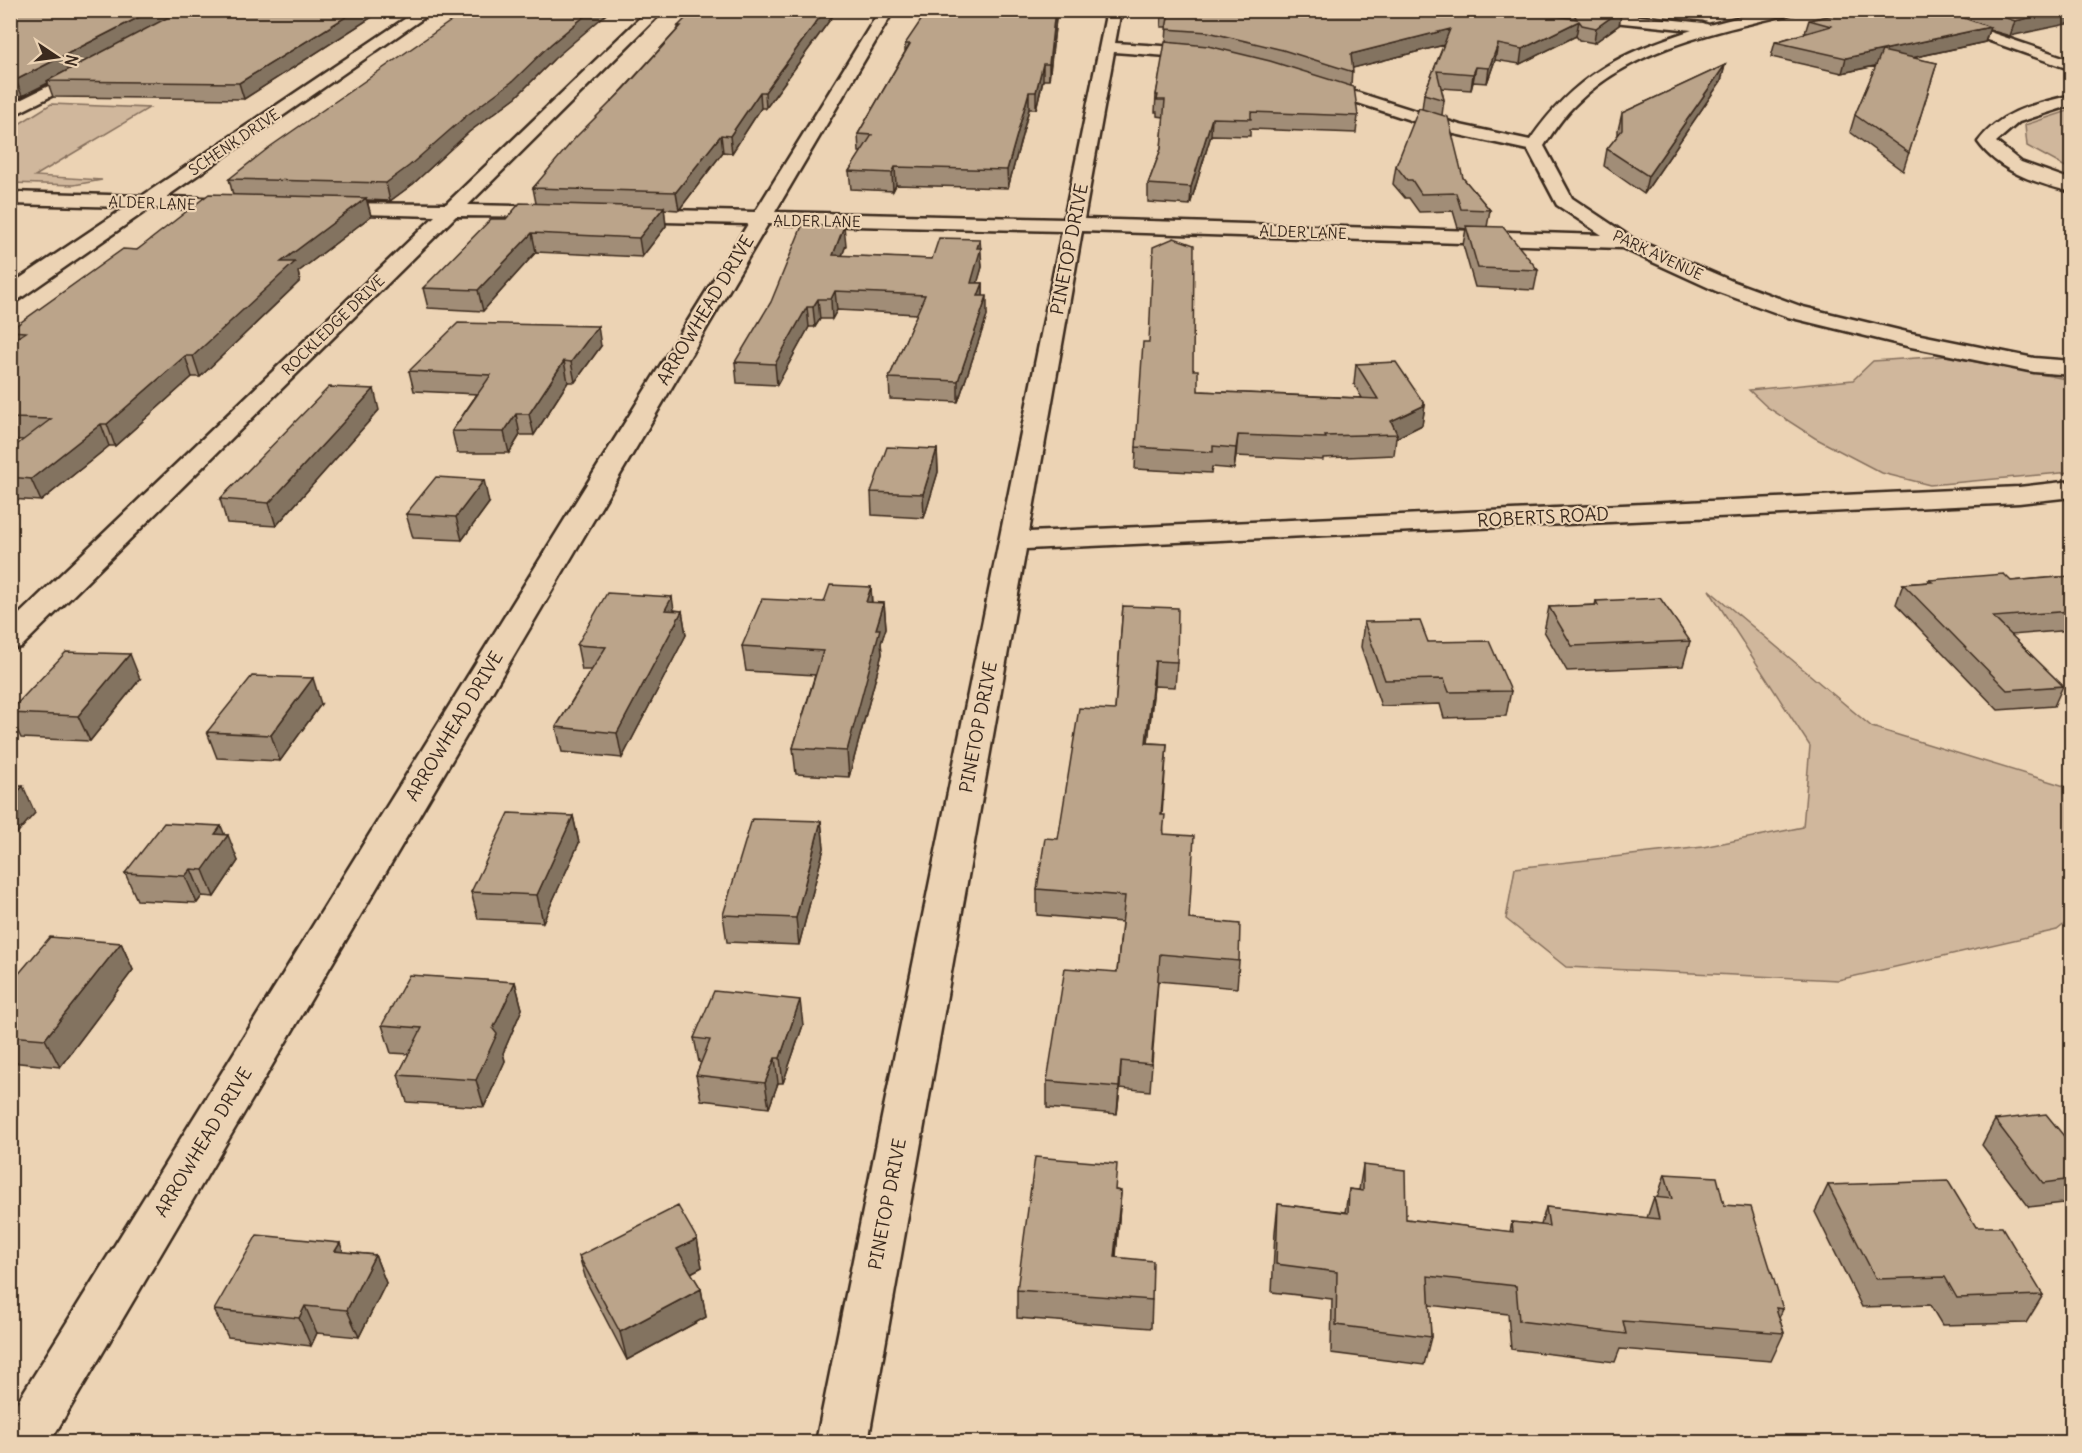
<svg xmlns="http://www.w3.org/2000/svg" width="2082" height="1453" viewBox="0 0 2082 1453" font-family="Delius,sans-serif">
	<rect width="100%" height="100%" fill="#ecd3b4"/>
	<filter id="ink" filterUnits="userSpaceOnUse"><feTurbulence type="fractalNoise" baseFrequency=".0167" numOctaves="2"/><feDisplacementMap in="SourceGraphic" scale="12" xChannelSelector="R" yChannelSelector="G"/><feConvolveMatrix kernelMatrix="1 2 1 2 8 2 1 2 1" color-interpolation-filters="sRGB"/></filter>
	<g filter="url(#ink)">
		<!-- green -->
		<path fill="#d0b79c" stroke="#86705d" stroke-width="1.5" d="M51,104L149,108L35,176L102,180L74,185L11,183V129Z
			M2071,110H2072L2071,170L2027,146L2025,125Z
			M1945,356L2071,380V472L1930,485L1882,473L1815,438L1767,407L1749,390L1853,380L1873,361Z
			M1709,590L1872,727L2071,788V919L2057,930L1838,980L1566,967L1506,919L1515,868L1703,847L1803,827L1810,746Z"/>
		<g fill="none" stroke-linecap="round" stroke-linejoin="round">
			<!-- street casing -->
			<g stroke="#3b2a1e" stroke-width="5">
				<path id="street" d="M418,10H435L166,197L240,199L247,201L250,205L247,209L150,208L18,300L10,301V285L126,207L10,204V192L142,196Z
					M648,10H664L468,205L558,207L565,209L568,213L565,217L456,216L21,647L10,649V623L435,216L325,213L318,211L315,207L318,203L446,204Z
					M880,10H894L775,212L1064,219L1107,10H1121L1115,43L1208,49L1216,54L1208,59L1114,52L1084,219L1602,235L1557,205L1528,150L1450,133L1306,86L1304,83L1312,78L1318,80L1460,125L1530,140C1575,75 1619,54 1692,30L1534,14L1527,10H1582L1703,23L1709,25L1767,10H1796L1794,13C1720,31 1634,47 1578,102C1564,115 1554,130 1544,146L1572,198L1632,238L1732,281L1803,307L1911,333L2034,358L2072,361V375L2034,372L1911,347L1788,317L1716,291L1622,248L1082,231L1029,532L2019,487L2072,481V497L2019,503L1026,549L868,1442H816L1062,231L768,224L50,1442H10V1414L748,224L622,221L615,219L612,215L615,211L622,209L755,212Z
					M1902,10H1925L2072,60V70Z
					M91,65L97,67L99,70L97,73L10,117V105Z
					M2072,95V105L2019,122L1996,142L2021,162L2072,180V192C2037,183 2000,173 1978,142C2001,110 2036,104 2072,95Z"/>
			</g>
			<!-- street -->
			<use href="#street" fill="#ecd3b4" fill-rule="evenodd"/>
		</g>
		<!-- wall -->
		<path fill="#a18d77" stroke="#3b2a1e" stroke-width="1.5" d="M10,10H383L244,99L53,97L48,83L22,96H10Z
			M837,10L766,108H761L732,153L723,152L679,210L664,209L666,226L642,257L536,252L483,311L428,308L423,288L506,219L536,203L533,188L678,29V26Z
			M1057,10L1049,80H1043L1036,109H1029L1008,188L896,185L893,191L851,189L849,171L862,152H859L858,134L905,52V44Z
			M1162,10L1565,17L1566,10H1639L1635,13L1621,12L1619,25L1594,43L1579,40L1576,36L1520,64L1495,60L1487,83L1473,82L1471,90L1441,88L1444,100L1442,115L1463,178L1490,210L1487,227L1538,270L1534,290L1475,287L1463,245L1466,229L1458,228L1453,211L1419,212L1409,198H1405L1393,184L1396,166L1422,109L1424,94L1444,45L1352,68L1351,86L1358,116L1356,133L1250,129V136L1211,135L1190,205L1148,202V184L1161,149L1164,117L1157,116V112H1155L1156,95L1166,42L1167,27H1161Z
			M1857,10H2072L2010,36L1989,30L1985,42L1912,58L1937,63L1903,171L1850,132L1855,115L1876,66L1842,73L1771,57L1775,42L1805,33L1809,20Z
			M554,59L516,97L469,132L413,184L390,201L367,200L371,216L298,272L300,281L200,377H192L115,446H109L41,501L10,499V450L24,440L10,439V342L13,341L10,335V330L137,250L233,195L229,179Z
			M1725,65L1721,81L1644,194L1604,166L1607,149L1618,135V130L1622,113Z
			M846,245L842,256L932,259L980,248L982,267L977,283H983V296L987,316L958,402L890,399L889,378L917,314L837,310L832,319H820L815,327H809L777,385L737,383L735,362Z
			M601,346L575,382H568L534,435H520L509,453H457L452,431L477,394L414,391L409,371Z
			M1356,364L1425,405L1422,425L1396,438L1394,455L1323,458V460L1236,456L1234,469L1212,467L1211,473L1135,469L1136,447L1193,370L1198,391L1362,398L1354,384Z
			M379,410L276,526L227,523L220,499Z
			M937,449L938,472L924,518L872,515L871,492Z
			M489,503L462,540L413,538L406,514Z
			M2072,576V630L2011,635L2063,686L2054,706L1998,710L1896,604L1903,584L1928,582L1929,580L2011,581Z
			M871,587L872,603H884L886,628L881,643L882,654L849,777L796,774L793,748L815,675L746,671L742,646L824,602Z
			M1596,601L1690,641L1683,666L1567,671L1544,631L1549,607L1595,605Z
			M1123,606L1177,662L1175,687L1154,686L1148,743L1167,744L1162,815L1164,834L1189,919L1239,961L1237,988L1158,981L1150,1091L1120,1088L1117,1114L1047,1108V1081L1117,972L1122,922L1037,915V889L1115,710Z
			M674,610L682,611L686,635L622,758L562,752L556,727L591,670H582L577,645Z
			M1364,622L1428,642L1511,691L1506,716L1444,718L1440,704L1381,706L1361,647Z
			M140,679L90,741L21,738L10,715V711Z
			M321,704L280,761L217,758L207,732Z
			M573,816L579,843L543,922L478,919L471,892Z
			M821,821L824,848L799,945L727,942L723,915Z
			M224,835L238,861L214,897L202,896L197,903L137,900L125,873Z
			M121,943L133,970L60,1067L10,1062V984Z
			M515,982L522,1009L503,1053L505,1061L484,1107L407,1102L398,1075L409,1054L391,1053L382,1025Z
			M803,1025L783,1083H778L769,1108L701,1100L696,1075L701,1063L699,1062L694,1038Z
			M1995,1120L2072,1146V1202L2029,1207L1982,1145Z
			M1363,1165L1406,1219L1510,1232L1512,1222L1541,1225L1546,1207L1647,1218L1654,1197L1657,1198L1665,1174L1724,1205L1783,1309L1779,1318L1784,1333L1771,1361L1620,1349L1615,1362L1511,1349L1508,1314L1429,1305L1431,1337L1424,1365L1331,1353L1332,1299L1272,1292L1275,1232L1278,1204L1345,1212L1349,1189L1359,1190Z
			M1828,1185L1976,1227L2043,1295L2026,1323L1942,1325L1930,1305L1862,1307L1815,1212Z
			M1116,1190L1121,1191L1119,1219L1116,1257L1152,1300L1151,1328L1017,1318V1290Z
			M697,1239L702,1267L691,1273L701,1289L706,1317L627,1360L587,1283L579,1256Z
			M343,1252L375,1255L386,1283L359,1337L317,1333L311,1346L228,1337L214,1310Z"/>
		<!-- shaded-wall -->
		<path fill="#837361" stroke="#3b2a1e" stroke-width="1.5" d="M153,10H185L47,81L48,83L22,96L16,80Z
			M357,10H383L244,99L239,83Z
			M592,10H611L554,59L516,97L469,132L413,184L390,201L386,183L551,44Z
			M825,10H837L766,108L765,92Z
			M1055,10H1057L1049,80V64Z
			M1622,10L1619,25L1594,43L1596,28Z
			M2065,10H2072V23L2010,36L2015,21Z
			M1579,21L1576,36L1520,64L1522,49Z
			M1990,27L1985,42L1842,73L1846,58Z
			M1450,29L1448,44L1349,69L1351,54Z
			M1498,44L1495,60L1487,83L1489,68Z
			M1043,64V80L1036,109V92Z
			M1725,65L1721,81L1644,194L1648,176Z
			M1476,67L1473,82L1471,90L1473,74Z
			M760,92L761,108L732,153L730,136Z
			M1029,92V109L1008,188L1007,170Z
			M1212,118L1211,135L1190,205L1191,187Z
			M721,135L723,152L679,210L676,192Z
			M895,167L896,185L893,191L892,173Z
			M366,198L371,216L298,272L300,281L200,377L193,356L281,262Z
			M664,207L666,226L642,257L639,238Z
			M844,226L846,245L835,274L833,255Z
			M532,233L536,252L483,311L478,290Z
			M980,239L982,267L972,302L971,283L977,248Z
			M983,283V303L978,296Z
			M835,291L837,310L832,319L831,299Z
			M987,296V316L958,402V381Z
			M818,299L820,319L815,327L813,307Z
			M807,307L809,327L777,385L775,364Z
			M598,326L601,346L575,382L571,362Z
			M185,356L192,377L115,446L107,424Z
			M564,361L568,382L534,435L529,414Z
			M374,389L379,410L276,526L269,503Z
			M1425,405L1422,425L1396,438L1397,434L1391,421Z
			M516,414L520,435L509,453L504,432Z
			M101,424L109,446L41,501L31,479Z
			M1238,435L1236,456L1234,469L1236,448Z
			M937,449L938,472L924,518L923,494Z
			M484,480L489,503L462,540L456,517Z
			M10,505L15,515L10,518Z
			M871,587L872,612L866,602Z
			M672,597L676,622L665,610Z
			M884,603L886,628L881,643L882,654L849,777L847,751L876,629Z
			M682,611L686,635L622,758L617,733Z
			M130,654L140,679L90,741L78,716Z
			M1155,661L1154,686L1145,769L1146,743Z
			M313,678L321,704L280,761L271,735Z
			M23,786L35,813L11,840L12,841L10,843V800Z
			M573,816L579,843L543,922L537,895Z
			M821,821L824,848L799,945L796,918Z
			M221,826L226,838L228,835L238,861L214,897L203,870L215,834Z
			M191,869L202,896L197,903L185,876Z
			M121,943L133,970L60,1067L45,1039Z
			M515,982L522,1009L503,1053L505,1061L484,1107L476,1080L493,1029Z
			M800,1000L803,1025L783,1083L780,1058Z
			M775,1058L778,1083L769,1108L765,1083Z
			M1121,1061L1120,1088L1117,1114L1119,1087Z
			M1121,1191L1119,1219L1113,1285L1114,1257Z
			M697,1239L702,1267L683,1277L677,1249Z
			M340,1243L351,1271L335,1251Z
			M375,1255L386,1283L359,1337L347,1310Z
			M701,1289L706,1317L627,1360L620,1332Z
			M305,1306L317,1333L311,1346L299,1318Z"/>
		<!-- building -->
		<path fill="#bba48a" stroke="#3b2a1e" stroke-width="1.5" d="M10,10H153L16,80H10Z
			M182,10H357L239,83L47,81Z
			M467,10H592L551,44L513,81L466,116L409,166L386,183L229,179L271,146Z
			M694,10H825L765,92H760L730,136L721,135L676,192L533,188L575,138L625,88L681,26H678Z
			M928,10H1055L1049,64H1043L1036,92H1029L1007,170L895,167L892,173L849,171L872,135L858,134L910,44H905Z
			M1162,10H1512L1577,19L1571,10H1621L1596,28L1582,25L1579,21L1522,49L1498,44L1489,68L1476,67L1473,74L1437,71L1444,100L1424,94L1450,29L1351,54L1353,72L1283,50L1208,32L1166,29L1169,12H1162Z
			M1857,10H1941L1990,27L1846,58L1775,42L1831,26L1809,20Z
			M1982,10H2065L2015,21Z
			M1165,42L1208,46L1270,61L1354,87L1358,116L1251,112V119L1212,118L1191,187L1148,184L1161,149L1165,100H1157L1158,95H1156Z
			M1882,51L1937,63L1909,153L1855,115Z
			M1725,65L1648,176L1607,149L1622,130V113Z
			M1419,108L1448,117L1463,178L1490,210L1461,209L1456,193L1421,194L1412,180H1407L1396,166Z
			M209,194L366,198L281,262H295L193,356H185L107,424H101L31,479L10,477V450L51,419L10,418V342L26,332L10,331V330L123,249L137,250Z
			M520,203L664,207L639,238L532,233L478,290L423,288L491,219H506Z
			M802,226H844L833,255L932,259L939,238L980,239L977,248H981L971,283H983L978,296H987L958,381L889,378L925,295L835,291L831,299H818L813,307H807L775,364L735,362L771,302Z
			M1466,226L1503,227L1538,270L1478,268Z
			M1174,238L1194,245L1193,370H1198V391L1378,399L1356,364L1396,362L1425,405L1391,421L1397,434L1325,436L1326,438L1238,435L1236,448L1213,446V452L1136,447L1143,342H1149L1153,247Z
			M458,323L598,326L571,362L564,361L529,414H516L504,432L452,431L491,375L409,371Z
			M329,387L374,389L269,503L220,499Z
			M887,447L937,449L923,494L871,492Z
			M436,477L484,480L456,517L406,514Z
			M2004,574L2011,581L2072,576V611L1993,617L2063,686L2007,690L1903,584L1932,582L1929,580Z
			M830,585L871,587L866,602L884,603L876,629H880L847,751L793,748L823,651L742,646L762,599L824,602Z
			M607,593L672,597L665,610L682,611L617,733L556,727L606,647L577,645Z
			M1660,598L1690,641L1572,646L1549,607L1598,605L1596,601Z
			M1123,606L1178,608L1177,662L1155,661L1146,743L1167,744L1161,815H1165L1163,834L1194,836L1189,919L1240,924L1239,961L1160,954L1151,1064L1121,1061L1119,1087L1047,1081L1065,968L1117,972L1125,896L1037,889L1045,838L1058,839L1079,708L1115,710Z
			M1420,621L1428,642L1489,641L1511,691L1449,692L1444,679L1385,680L1364,622Z
			M66,652L130,654L78,716L10,713V711Z
			M252,676L313,678L271,735L207,732Z
			M10,786H23L10,800Z
			M509,813L573,816L537,895L471,892Z
			M752,819L821,821L796,918L723,915Z
			M164,823L221,826L215,834L228,835L203,870L191,869L185,876L125,873Z
			M50,937L121,943L45,1039L10,1036V984Z
			M409,975L515,982L493,1029L497,1034L476,1080L398,1075L422,1028L382,1025Z
			M714,991L800,1000L780,1058H775L765,1083L696,1075L710,1040L694,1038Z
			M2046,1114L2072,1146V1179L2043,1183L1995,1120Z
			M1035,1157L1117,1164L1115,1190L1121,1191L1114,1257L1153,1261L1152,1300L1017,1290Z
			M1363,1165L1405,1170L1406,1219L1513,1232L1512,1222L1549,1226L1546,1207L1659,1219L1654,1197L1672,1199L1665,1174L1717,1177L1724,1205L1751,1207L1783,1309L1776,1308L1784,1333L1623,1321L1626,1334L1519,1321L1516,1286L1428,1276L1431,1337L1336,1325L1337,1272L1276,1264L1278,1204L1348,1213L1349,1189L1363,1191Z
			M1948,1181L1976,1227H2002L2043,1295L1957,1298L1945,1277L1876,1279L1828,1185Z
			M678,1206L697,1239L677,1249L701,1289L620,1332L579,1256Z
			M257,1235L340,1243L335,1251L375,1255L347,1310L305,1306L299,1318L214,1310Z"/>
	</g>
	<g text-anchor="middle" dominant-baseline="central" stroke-width="4.5" stroke-linejoin="round" paint-order="stroke">
		<!-- far-street labels -->
		<g font-size="15" fill="#3b2a1e" stroke="#ecd3b4">
			<text transform="translate(234 142) rotate(-34)">SCHENK DRIVE</text>
			<text transform="translate(152 203) rotate(2)">ALDER LANE</text>
			<text transform="translate(817 221) rotate(1)">ALDER LANE</text>
			<text transform="translate(1303 232) rotate(2)">ALDER LANE</text>
			<text transform="translate(1658 255) rotate(25)">PARK AVENUE</text>
			<text transform="translate(333 325) rotate(-44)">ROCKLEDGE DRIVE</text>
		</g>
		<!-- street labels -->
		<g font-size="18" fill="#3b2a1e" stroke="#ecd3b4">
			<text transform="translate(1069 249) rotate(-79)">PINETOP DRIVE</text>
			<text transform="translate(705 310) rotate(-59)">ARROWHEAD DRIVE</text>
			<text transform="translate(1543 517) rotate(-3)">ROBERTS ROAD</text>
			<text transform="translate(454 726) rotate(-59)">ARROWHEAD DRIVE</text>
			<text transform="translate(978 727) rotate(-79)">PINETOP DRIVE</text>
			<text transform="translate(203 1142) rotate(-59)">ARROWHEAD DRIVE</text>
			<text transform="translate(887 1204) rotate(-79)">PINETOP DRIVE</text>
		</g>
	</g>
	<!-- margin -->
	<rect width="2082" height="1453" fill="none" stroke="#ecd3b4" stroke-width="36"/>
	<rect x="18" y="18" width="2046" height="1417" fill="none" stroke="#3b2a1e" stroke-width="2" filter="url(#ink)"/>
	<!-- north arrow -->
	<g transform="translate(57 57) rotate(103)" stroke="#ecd3b4" stroke-width="4.5" paint-order="stroke">
	<path d="M0-4.5L10 22L0 15L-10 22Z" fill="#3b2a1e"/>
	<text y="-9" font-size="16" font-weight="bold" text-anchor="middle" fill="#3b2a1e">N</text>
	</g>
</svg>
